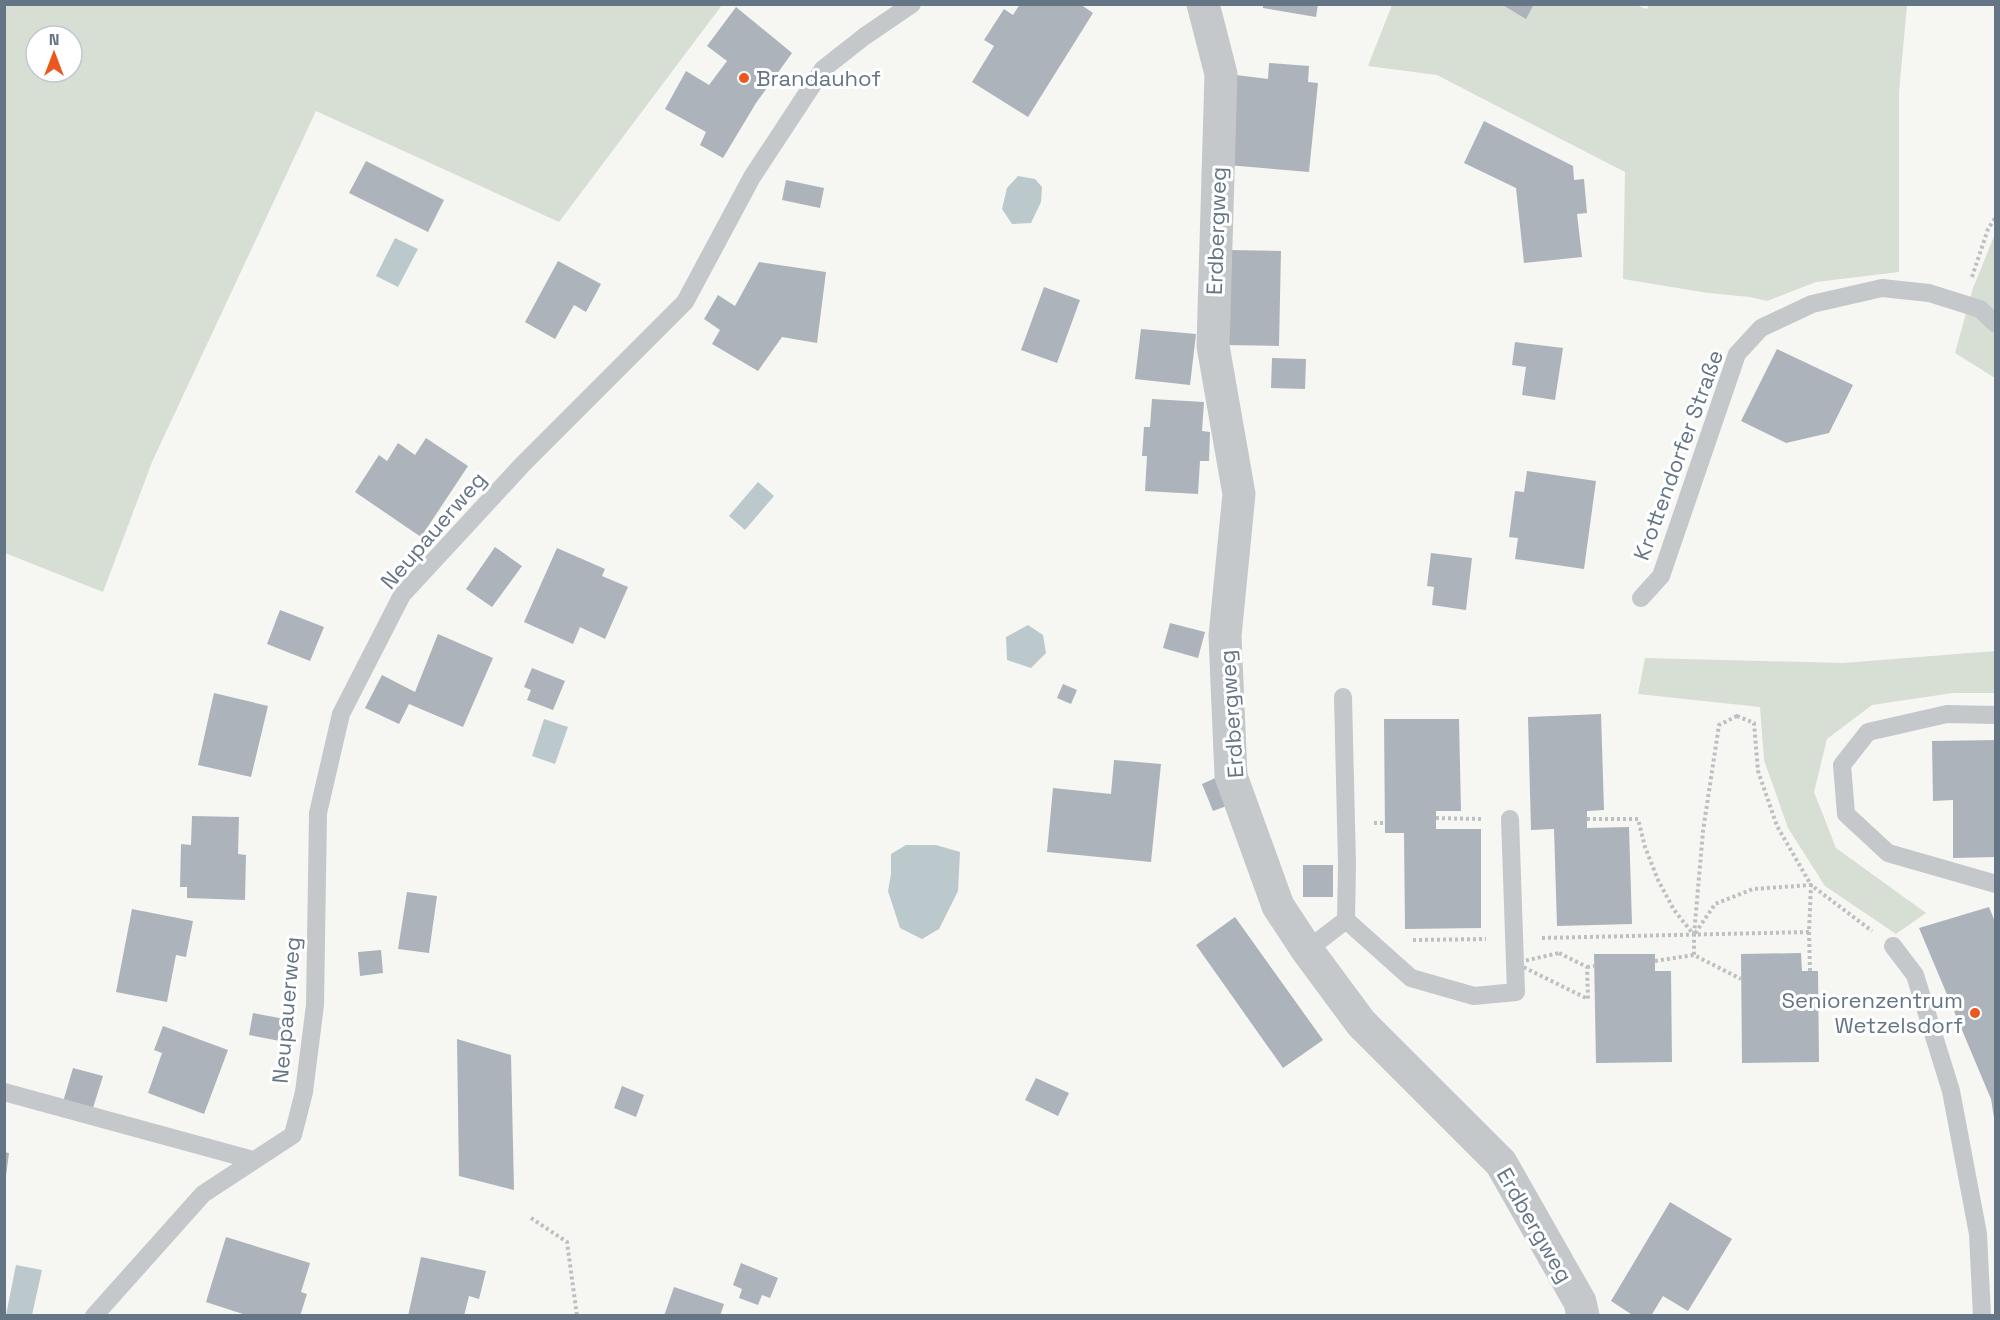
<svg xmlns="http://www.w3.org/2000/svg" width="2000" height="1320" viewBox="0 0 2000 1320" font-family="'Space Grotesk',sans-serif">
	<rect width="100%" height="100%" fill="#f6f7f3"/>
	<!-- green -->
	<path fill="#d7ded4" fill-rule="evenodd" d="M1633,4L1647,9L1649,4L1907,5L1899,92V272L1816,282L1767,301L1750,297L1708,293L1623,279L1625,172L1437,75L1368,66L1392,5Z
		M4,5L5,4L722,5L559,222L316,111L152,462L103,592L5,553ZM36,36H72V72H36Z
		M1995,234V378L1955,353L1973,288Z
		M1995,651V693H1953L1872,705L1827,739L1814,792L1836,848L1926,913L1896,934L1825,886L1788,828L1764,760L1760,707L1638,694L1645,658L1843,663Z"/>
	<!-- water -->
	<path fill="#bbc8cc" d="M1018,176L1035,179L1042,187L1041,202L1031,223L1012,224L1002,209L1007,188Z
		M395,238L418,249L398,287L376,276Z
		M758,482L774,496L745,530L729,516Z
		M1028,625L1043,635L1046,653L1031,668L1007,660L1006,637Z
		M544,719L568,727L555,764L532,756Z
		M906,845H936L960,852L958,891L939,929L922,939L900,928L888,891L891,874V854Z
		M16,1265L42,1270L32,1315H6Z"/>
	<!-- building -->
	<path fill="#acb3ba" d="M1020,4H1080L1093,13L1028,117L972,82L994,46L984,40L1004,9L1013,15Z
		M1263,4H1318L1316,17L1263,8Z
		M1501,4H1534L1526,19Z
		M736,7L792,53L756,103L723,158L700,145L706,132L665,109L686,71L709,85L727,61L707,46Z
		M1269,63L1309,66L1308,82L1318,83L1309,172L1227,165L1236,75L1268,79Z
		M1484,121L1573,166L1574,180L1584,179L1587,213L1577,214L1582,257L1524,263L1516,188L1464,163Z
		M366,161L444,200L428,232L349,193Z
		M786,180L824,188L820,208L782,200Z
		M1228,250L1281,251L1279,346L1226,345Z
		M558,261L601,284L586,312L574,305L555,339L525,322Z
		M759,262L826,272L817,343L782,337L758,371L712,344L720,330L704,319L718,295L735,306Z
		M1044,287L1080,300L1057,363L1021,350Z
		M1141,329L1196,334L1190,385L1135,379Z
		M1515,342L1563,348L1555,400L1522,395L1526,367L1512,365Z
		M1777,349L1853,385L1829,433L1786,443L1741,421Z
		M1272,358L1306,359L1305,389L1271,388Z
		M1152,399L1204,402L1202,431L1210,432L1209,461H1200L1198,494L1145,491L1147,456H1142L1144,427H1150Z
		M426,438L468,466L421,537L355,492L379,455L387,461L398,443L415,455Z
		M1527,471L1596,481L1584,569L1515,559L1518,538L1509,537L1515,491L1524,492Z
		M495,547L522,566L492,607L466,589Z
		M557,548L605,569L602,576L628,587L605,639L580,627L573,644L524,622Z
		M1431,553L1472,558L1466,610L1432,605L1434,587L1427,586Z
		M280,610L324,627L310,661L267,644Z
		M1170,623L1205,632L1198,658L1163,648Z
		M438,634L493,658L463,727L409,704L399,724L365,708L382,675L415,692Z
		M532,668L565,681L553,710L527,700L531,690L524,687Z
		M1063,684L1077,690L1071,704L1057,698Z
		M214,693L268,706L251,777L198,765Z
		M1601,714L1604,810L1587,811V828L1629,827L1632,924L1557,926L1554,829L1531,830L1528,717Z
		M1384,719H1459L1461,811H1436V829H1481V928L1405,929L1404,833H1385Z
		M1996,740V857L1953,858V800L1933,801L1932,741Z
		M1114,760L1161,764L1151,862L1047,852L1053,788L1111,794Z
		M1220,776L1232,804L1213,811L1202,784Z
		M192,816L239,817L238,854L246,855L245,900L187,898V887H180L181,844L191,845Z
		M1303,865H1333V897H1303Z
		M407,892L437,896L429,953L398,949Z
		M1989,907L1996,924L1994,1118L1991,1099L1919,928Z
		M132,909L193,921L186,957L176,955L167,1002L116,992Z
		M1235,917L1323,1040L1283,1068L1196,945Z
		M381,950L383,973L360,976L358,952Z
		M1801,953L1802,971H1818L1819,1062L1742,1063L1741,954Z
		M1594,954H1655V971H1671L1672,1062L1596,1063Z
		M253,1013L290,1020L285,1042L249,1035Z
		M163,1026L228,1050L204,1114L148,1093L162,1053L154,1050Z
		M457,1039L511,1055L514,1190L459,1176Z
		M73,1068L103,1076L92,1111L63,1102Z
		M1036,1078L1069,1093L1058,1116L1025,1100Z
		M622,1086L644,1095L636,1117L614,1108Z
		M4,1152L9,1153L6,1176H4Z
		M1670,1202L1732,1239L1688,1311L1663,1296L1651,1316H1634L1611,1301Z
		M226,1237L310,1263L301,1292L307,1294L300,1316H249L206,1302Z
		M421,1257L486,1271L479,1299L469,1296L464,1316H408Z
		M741,1263L778,1278L770,1298L762,1295L758,1305L739,1298L742,1289L733,1285Z
		M674,1287L724,1304L720,1316H664Z"/>
	<g fill="none" stroke-linecap="round" stroke-linejoin="round">
		<!-- path -->
		<path stroke="#bdc0c2" stroke-width="4" stroke-dasharray="3 3" stroke-linecap="butt" d="M1972,277L1988,229L1996,217
			M1737,716L1754,723L1758,771L1777,826L1811,885L1753,889L1715,904L1694,935L1703,831L1719,725Z
			M1436,818L1483,819
			M1587,819H1638L1645,847L1658,880L1674,910L1694,935V955L1741,979
			M1374,823H1385
			M1809,932L1810,971
			M1542,938L1809,932L1811,885L1872,931
			M1413,940L1486,939
			M1559,953L1587,967L1588,999L1515,963Z
			M1655,961L1694,955
			M1587,967L1595,966
			M531,1218L567,1242L577,1316"/>
		<!-- lane -->
		<path stroke="#c4c8cb" stroke-width="18" d="M1641,598L1661,576L1737,354L1761,328L1812,304L1882,288L1929,293L1980,309L1996,324
			M1996,715L1947,714L1868,732L1842,765L1846,814L1888,853L1996,884
			M1346,920L1411,978L1474,996L1516,992L1510,819
			M1893,946L1915,975L1951,1091L1978,1234L1982,1316
			M1307,950L1346,920L1347,864L1343,697
			M4,1092L253,1160
			M94,1316L203,1194L293,1135L304,1092L315,1005L318,813L341,714L402,595L523,464L685,302L752,177L823,69L865,36L912,4"/>
		<!-- street -->
		<path stroke="#c4c8cb" stroke-width="33" d="M1203,4L1221,74L1213,346L1239,494L1225,636L1231,776L1278,906L1307,950L1361,1023L1501,1163L1580,1302L1583,1316"/>
	</g>
	<!-- markers -->
	<g fill="#eb581f" stroke="#fff" stroke-width="2">
		<circle cx="744" cy="78" r="6"/>
		<circle cx="1975" cy="1013" r="6"/>
	</g>
	<g text-anchor="middle" dominant-baseline="central" stroke-width="6" stroke-linejoin="round" paint-order="stroke">
		<!-- poi labels -->
		<g font-size="22" fill="#647586" stroke="#fff" text-anchor="start">
			<text x="756" y="78">Brandauhof</text>
			<text x="1963" y="1000" text-anchor="end">Seniorenzentrum<tspan x="1963" dy="25">Wetzelsdorf</tspan></text>
		</g>
		<!-- street labels -->
		<g font-size="22" fill="#647586" stroke="#fff">
			<text transform="translate(1216 231) rotate(-88)">Erdbergweg</text>
			<text transform="translate(1678 455) rotate(-70)">Krottendorfer Straße</text>
			<text transform="translate(433 530) rotate(-49)">Neupauerweg</text>
			<text transform="translate(1231 714) rotate(-94)">Erdbergweg</text>
			<text transform="translate(286 1010) rotate(-85)">Neupauerweg</text>
			<text transform="translate(1535 1225) rotate(60)">Erdbergweg</text>
		</g>
	</g>
	<!-- border -->
	<rect width="2000" height="1320" fill="none" stroke="#647586" stroke-width="12"/>
	<!-- north arrow -->
	<g transform="translate(54 54)"><circle r="28" fill="#ffffff" stroke="#c1c8cf" stroke-width="1.5"/>
	<path d="M0-4.5L10 22L0 15L-10 22Z" fill="#eb581f"/>
	<text y="-9" font-size="16" font-weight="bold" text-anchor="middle" fill="#647586">N</text>
	</g>
</svg>
